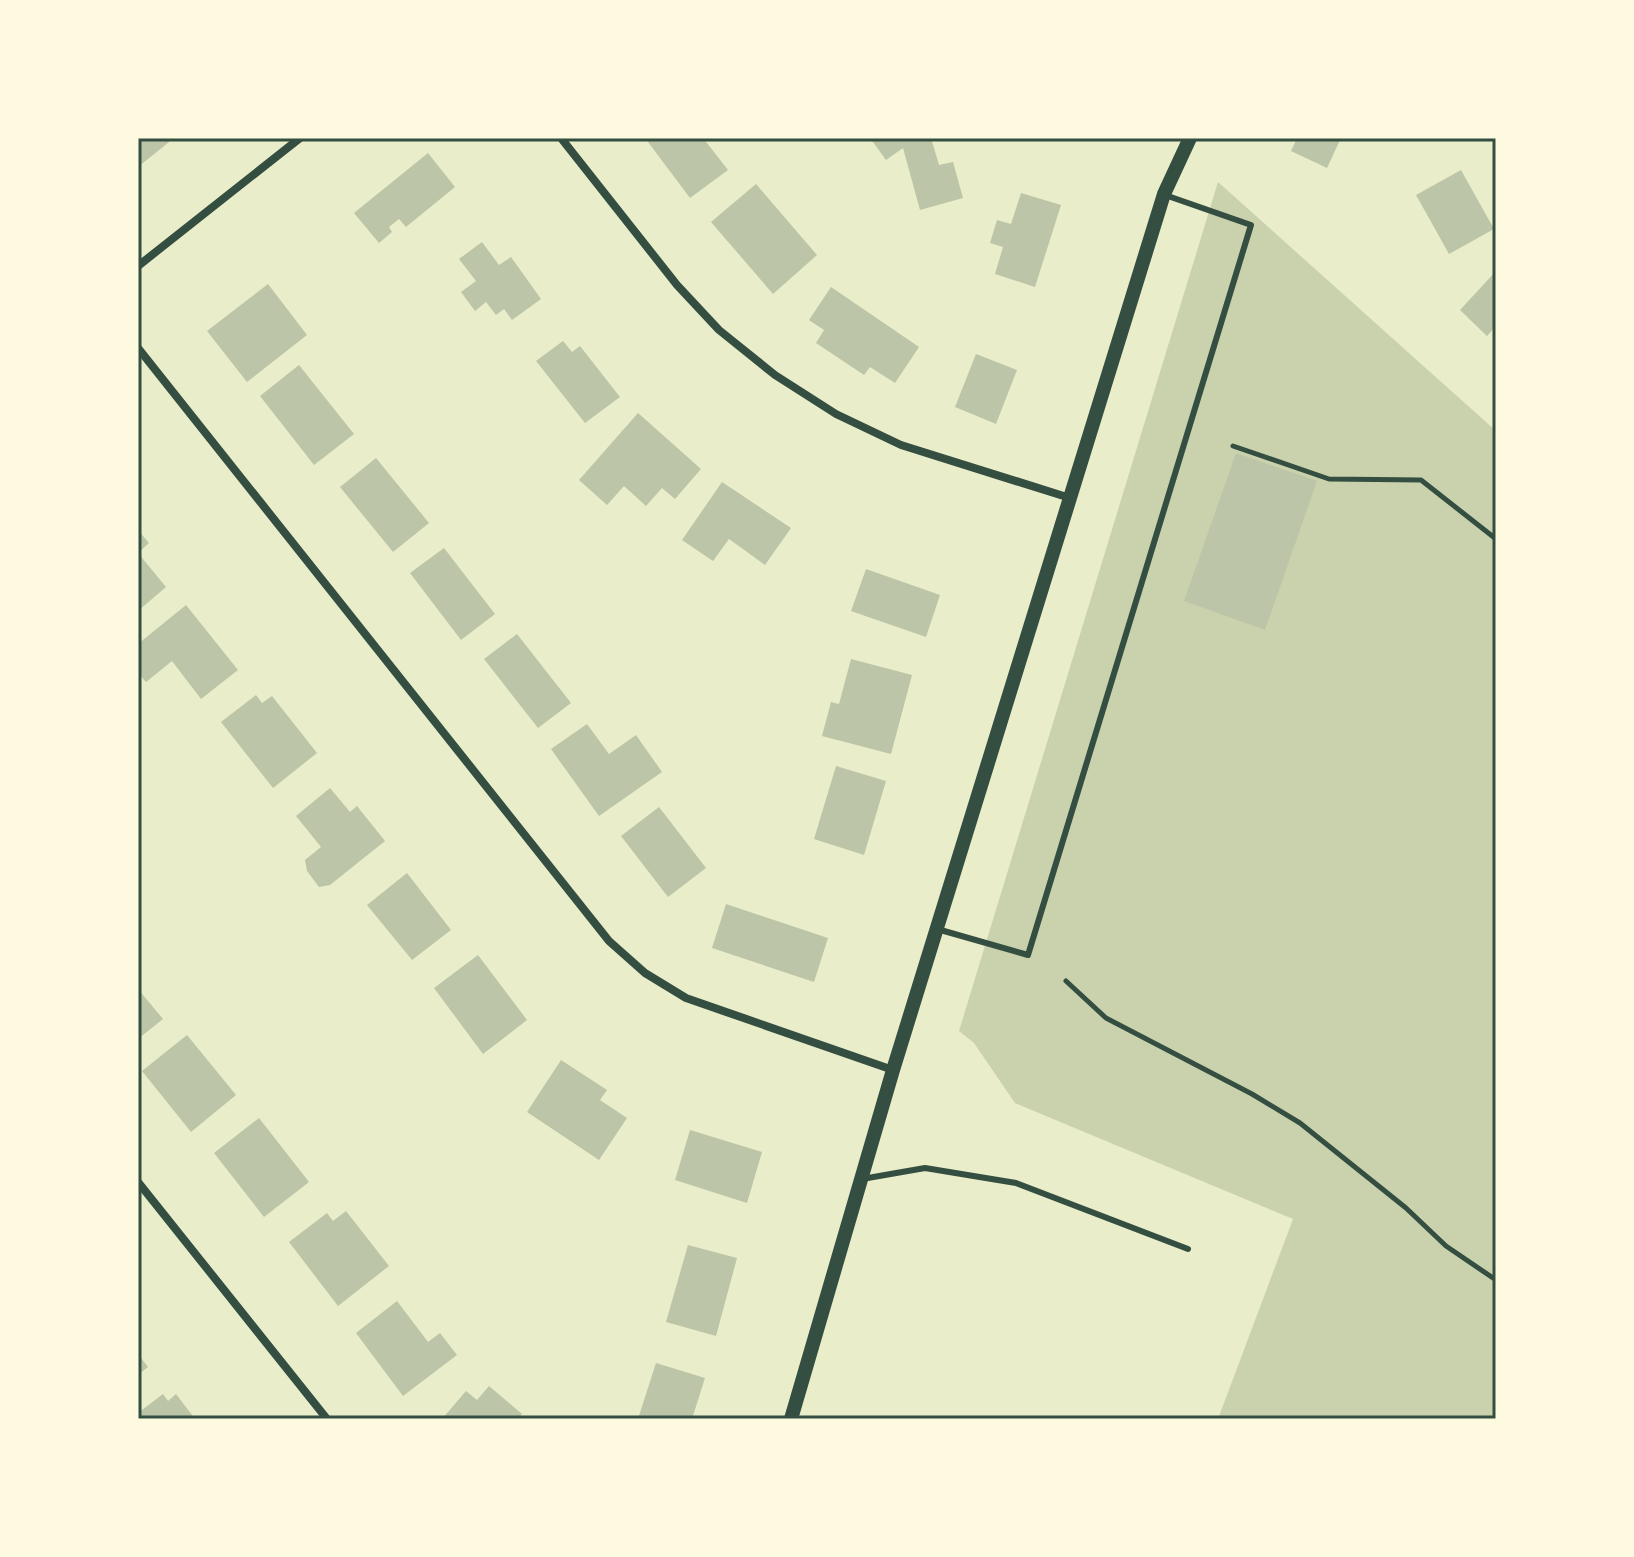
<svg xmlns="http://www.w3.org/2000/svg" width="1634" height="1557" viewBox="0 0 1634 1557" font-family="Figtree,sans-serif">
	<rect width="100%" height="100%" fill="#e9edc9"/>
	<!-- green -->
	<path fill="#cad2ad" d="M1218,182L1496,431V1419H1218L1293,1219L1015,1103L974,1043L959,1031Z"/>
	<!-- building -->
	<path fill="#bcc5a7" d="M138,138H174L138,167Z
		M645,138H703L728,170L690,198Z
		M870,138H931L939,165L953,162L963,198L920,210L903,148L886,160Z
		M1297,138H1341L1327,168L1291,151Z
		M428,153L455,187L406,227L399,219L389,227L392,232L379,243L354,213Z
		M1461,170L1494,229L1449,254L1416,195Z
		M756,184L817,255L773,294L711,222Z
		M1021,193L1061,205L1035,287L995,274L1003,247L990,243L997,220L1011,224Z
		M482,242L499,265L511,257L541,299L512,320L504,309L496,315L486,302L475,311L461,292L476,281L459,259Z
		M1496,271V326L1487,336L1460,310Z
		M268,284L307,335L247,382L207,331Z
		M831,287L919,347L895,383L870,367L864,375L816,343L824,330L809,320Z
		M563,341L572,352L580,346L620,397L585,423L536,361Z
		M976,354L1017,370L996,424L955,407Z
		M299,365L354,434L314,465L260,396Z
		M638,413L701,469L675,499L662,488L646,506L624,486L607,505L579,480Z
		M1236,453L1317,481L1265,630L1184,601Z
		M376,458L429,523L393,552L340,487Z
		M722,482L791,528L765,565L729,539L713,561L682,540Z
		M138,530L149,543L138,553L166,587L138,611Z
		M444,548L495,614L461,640L410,573Z
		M866,569L940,595L926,637L851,611Z
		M186,605L238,670L201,699L172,661L146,682L138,673V644Z
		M517,634L571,703L538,728L484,659Z
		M851,659L912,675L891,754L822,736L831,702L839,704Z
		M256,695L262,703L272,696L317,753L273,788L221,722Z
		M587,724L609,754L636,735L662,772L599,816L551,749Z
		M836,766L886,781L864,855L814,839Z
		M330,788L350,812L357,806L385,841L330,885L319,887L307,871L305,860L321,847L296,816Z
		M659,807L706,868L668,897L621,836Z
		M407,873L451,930L412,960L367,905Z
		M726,904L828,938L814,982L712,948Z
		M478,955L527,1020L483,1054L434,988Z
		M138,989L163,1019L138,1039Z
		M187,1035L236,1095L191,1132L142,1071Z
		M561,1060L607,1090L600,1100L627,1118L599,1160L527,1112Z
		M259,1118L309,1182L264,1217L214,1153Z
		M690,1130L762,1152L747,1203L675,1180Z
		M346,1211L389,1266L338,1306L289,1242L327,1213L333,1221Z
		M688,1245L737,1258L716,1336L666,1322Z
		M397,1301L428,1342L440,1333L457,1355L403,1396L356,1333Z
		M138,1354L148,1367L138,1375Z
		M656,1363L705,1378L692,1419H638Z
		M489,1386L522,1414L518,1419H442L466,1391L477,1400Z
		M163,1394L168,1401L176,1394L195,1419H138V1413Z"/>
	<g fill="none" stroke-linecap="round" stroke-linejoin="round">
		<!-- path -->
		<path stroke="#344e41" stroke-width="5" d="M1233,446L1329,479L1421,480L1496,539
			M1066,981L1106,1018L1252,1094L1300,1123L1406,1208L1446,1246L1496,1280"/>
		<!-- service -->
		<path stroke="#344e41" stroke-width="6" d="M937,929L1028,955L1251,225L1165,195
			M862,1179L925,1168L1016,1183L1188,1249"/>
		<!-- minor -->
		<path stroke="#344e41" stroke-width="8" d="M561,138L677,285L719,330L775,375L836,414L901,445L1070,498
			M138,266L300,138
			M138,348L609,941L645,973L686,998L893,1070
			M138,1182L327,1419"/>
		<!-- tertiary -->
		<path stroke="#344e41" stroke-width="14" d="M791,1419L893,1070L1164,194L1190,138"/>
	</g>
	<!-- border -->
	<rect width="1634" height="1557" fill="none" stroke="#fefae0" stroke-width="280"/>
	<rect x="140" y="140" width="1354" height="1277" fill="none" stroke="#344e41" stroke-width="3"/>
</svg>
